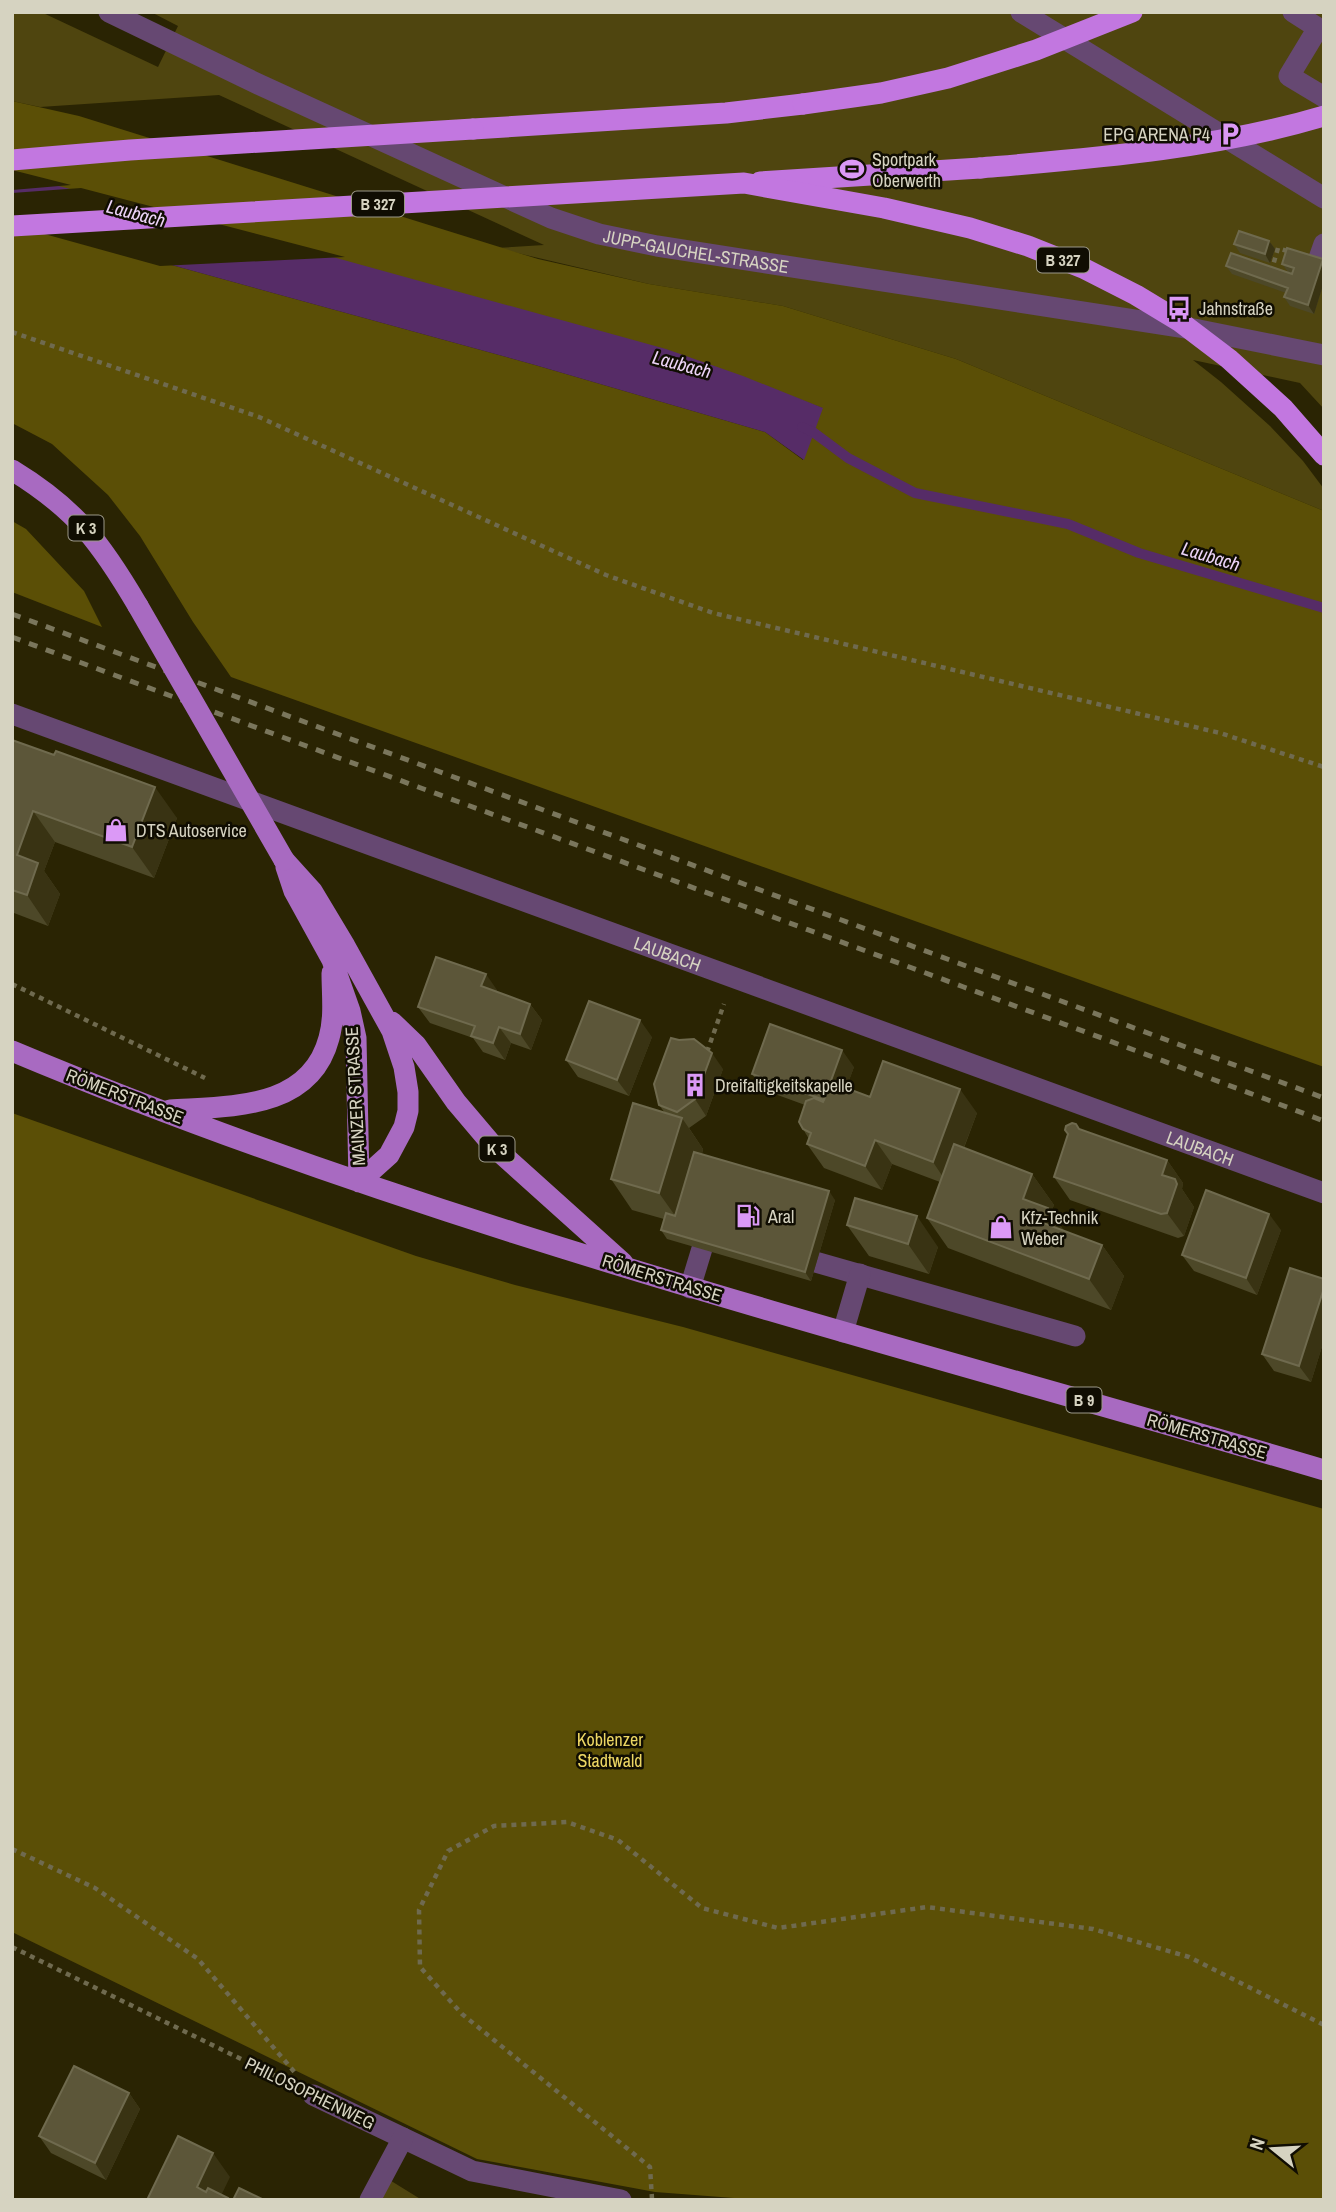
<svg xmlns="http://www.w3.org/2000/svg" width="1336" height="2212" viewBox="0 0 1336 2212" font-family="'Archivo Narrow',sans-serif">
	<rect width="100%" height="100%" fill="#2a2403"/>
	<!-- green -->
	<path fill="#4f450f" d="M12,12H41L158,67L178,26L151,12H1324V409L1300,383L1193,360L1221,382L1270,426L1303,461L1324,489V511L956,359L783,306L649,284L496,248L544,245L219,95L40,107L12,101Z
		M388,2179L422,2200H377Z"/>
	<!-- forest -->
	<path fill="#5b4f06" d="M12,101L79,116L538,259L649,284L783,306L956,359L1324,511V1067L231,677L193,622L140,536L108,495L52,444L12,423V221L535,365L765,432L803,460L822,408L794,397L12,174Z
		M12,521L26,529L84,591L102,627L12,592Z
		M12,1113L416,1256L515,1285L683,1327L1324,1509V2200H760L655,2192L477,2159L12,1932Z"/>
	<!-- water -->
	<path fill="#562c67" d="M12,174L322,254L666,349L743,376L823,408L804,460L765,432L535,365L12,221Z"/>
	<!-- pier -->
	<path fill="#2a2403" d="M12,170L71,185L12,190Z
		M81,188L345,257L160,266L12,225V193Z"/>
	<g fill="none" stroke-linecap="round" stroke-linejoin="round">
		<!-- stream -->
		<path stroke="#562c67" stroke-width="10" d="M802,427L813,432L848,458L915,493L1068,524L1139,553L1324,608"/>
		<!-- path -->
		<path stroke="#6f6a4f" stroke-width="4.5" stroke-dasharray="5 5" stroke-linecap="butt" d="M1269,268L1272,269L1278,248L1290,252
			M12,332L259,417L606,575L713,613L1220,733L1324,767
			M12,984L205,1078
			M707,1052L724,1004
			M12,1849L95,1888L198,1959L297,2075
			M12,1947L288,2082
			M652,2199L650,2167L462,2014L420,1967L419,1910L448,1851L494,1826L567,1822L618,1840L702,1908L778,1928L927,1907L1093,1929L1189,1957L1324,2025"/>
		<!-- minor -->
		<g stroke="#664872" stroke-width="21">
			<path id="s1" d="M109,12L258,84L551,218L599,234L657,246L1199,330L1324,355"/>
			<path d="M1021,12L1324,198"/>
			<path d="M1293,12L1318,28L1289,76L1324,97"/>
			<path d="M1310,284L1324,244"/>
			<path id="s2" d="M12,714L1324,1193"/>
			<path d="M791,1255L1075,1336"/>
			<path d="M690,1288L704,1242C708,1235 711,1232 719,1234"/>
			<path d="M843,1332L860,1274"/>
			<path d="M313,2095L472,2171L621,2200"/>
			<path d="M370,2200L403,2138"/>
		</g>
		<!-- major -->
		<path stroke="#a86ac1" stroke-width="21" d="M12,470C76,509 101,543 138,606
			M284,860L312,891L345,946L392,1031L404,1067L408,1092V1111L404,1127L389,1155L359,1182
			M286,867L294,891L332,960L350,1011L356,1038L359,1182
			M392,1022L416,1045L456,1102L495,1148L623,1263
			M12,1051C436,1229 884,1340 1324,1470
			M170,1110C231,1106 310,1110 329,1038C335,1017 332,994 332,973"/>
		<!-- highway -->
		<path stroke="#c277e0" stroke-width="21" d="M473,129L726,113L803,104
			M760,182L980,168"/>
		<!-- rail -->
		<path stroke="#7a765c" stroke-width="5" stroke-dasharray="9 9" stroke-linecap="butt" d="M12,614L1324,1098
			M12,637C449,800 888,957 1324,1121"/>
		<!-- major-bridge -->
		<path stroke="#a86ac1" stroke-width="21" d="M138,606L284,860"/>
		<!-- highway-bridge -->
		<path stroke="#c277e0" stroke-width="21" d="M803,104L881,93L948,78L1036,50L1132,12
			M12,160L130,150L473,129
			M980,168C1095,158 1213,149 1324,116
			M12,226L744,183L884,208L970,228L1028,246L1083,268L1136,295L1179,321L1229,359L1283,408L1324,455"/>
	</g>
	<!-- wall -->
	<path fill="#4d4828" d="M1269,241L1275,249L1270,263L1240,253L1234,244Z
		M1324,260V282L1314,314L1290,306L1284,297L1286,293L1232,274L1226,266L1288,272L1282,264Z
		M12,740L177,818L154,878L55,842L44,871L60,894L48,926L14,913L12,911Z
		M497,990L496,992L530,1004L542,1020L531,1050L511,1043L505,1060L483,1052L473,1038L430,1023L418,1007Z
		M652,1037L629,1096L578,1077L566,1060Z
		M854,1067L846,1088L870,1097L977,1113L964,1148L1032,1174L1054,1205L1051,1212L1064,1231L1102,1245L1124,1276L1111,1310L948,1248L927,1218L940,1182L892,1164L882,1190L824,1168L807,1144L809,1139L803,1129L805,1105L764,1090L752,1074Z
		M723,1069L706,1116L689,1128L703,1149L702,1154L835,1200L811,1281L667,1239L661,1230L664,1219L632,1210L611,1179L665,1113L659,1105Z
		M1076,1124L1080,1129L1167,1160L1183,1183L1182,1189L1194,1207L1184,1236L1178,1238L1070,1200L1054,1177Z
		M847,1225L938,1247L929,1274L869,1256Z
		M1281,1230L1257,1295L1194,1271L1182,1255Z
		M1324,1279V1340L1311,1382L1274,1371L1262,1354Z
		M129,2093L140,2109L106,2180L51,2153L39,2136Z"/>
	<!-- shaded-wall -->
	<path fill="#393313" d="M1269,241L1275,249L1270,263L1265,254Z
		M1323,259L1324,282L1314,314L1308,305Z
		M155,787L177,818L154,878L132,847Z
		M33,811L55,842L44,871L60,894L48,926L27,895L17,855Z
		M486,974L497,990L492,1003L481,986Z
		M530,1004L542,1020L531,1050L520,1034Z
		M640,1020L652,1037L629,1096L617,1080Z
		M499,1027L511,1043L505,1060L493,1043Z
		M842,1050L854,1067L836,1116L824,1100Z
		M712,1053L723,1069L706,1116L695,1099Z
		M960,1089L977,1113L949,1186L933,1162Z
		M682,1118L703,1149L681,1224L659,1193Z
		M875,1140L892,1164L882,1190L865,1166Z
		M1167,1160L1183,1183L1182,1189L1194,1207L1184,1236L1167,1213L1162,1175Z
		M1032,1174L1054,1205L1051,1212L1070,1239L1064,1254L1023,1199Z
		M829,1191L835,1200L811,1281L805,1272Z
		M1269,1214L1281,1230L1257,1295L1246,1278Z
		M917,1216L938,1247L929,1274L908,1244Z
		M1102,1245L1124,1276L1111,1310L1089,1279Z
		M1324,1288V1340L1311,1382L1299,1366Z
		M129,2093L140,2109L106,2180L95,2163Z
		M213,2153L230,2177L219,2200L197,2187Z"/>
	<!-- building -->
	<path fill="#5c5639" stroke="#6f6a4e" stroke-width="2" d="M1239,231L1269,241L1265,254L1234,244Z
		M1287,248L1323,259L1308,305L1284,297L1288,288L1226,266L1231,253L1292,274L1294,268L1282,264Z
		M12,740L54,755L56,751L155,787L132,847L33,811L17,855L38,863L27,895L12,890Z
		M436,957L486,974L481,986L530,1004L520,1034L499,1027L493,1043L471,1036L475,1026L418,1007Z
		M589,1001L640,1020L617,1080L566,1060Z
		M770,1024L842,1050L824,1100L752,1074Z
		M671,1038L679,1040L694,1039L712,1053L695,1099L677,1112L659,1105L654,1084Z
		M883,1061L960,1089L933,1162L875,1140L865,1166L807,1144L811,1133L803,1129L799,1122L806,1101L814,1098L823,1102L830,1082L870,1097Z
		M633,1103L682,1118L659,1193L611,1179Z
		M1072,1123L1076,1124L1079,1129L1167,1160L1162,1175L1175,1179L1177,1184L1167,1213L1161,1214L1054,1177L1068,1134L1065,1130L1066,1126Z
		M954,1144L1032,1174L1023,1199L1048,1208L1043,1223L1102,1245L1089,1279L927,1218Z
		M694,1152L829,1191L805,1272L661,1230L666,1213L675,1216Z
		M1206,1190L1269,1214L1246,1278L1182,1255Z
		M855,1198L917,1216L908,1244L847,1225Z
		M1290,1268L1324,1279V1288L1299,1366L1262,1354Z
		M74,2066L129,2093L95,2163L39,2136Z
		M178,2136L213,2153L197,2187L206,2192L208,2188L228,2198L227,2200H147Z
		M239,2188L264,2200H233Z"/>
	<!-- icons -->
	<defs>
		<g id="parking-bare" transform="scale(1.89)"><path d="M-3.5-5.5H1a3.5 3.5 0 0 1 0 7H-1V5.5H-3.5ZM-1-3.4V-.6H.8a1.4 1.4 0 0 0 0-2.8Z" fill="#db99f6" stroke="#100d02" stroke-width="2.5" paint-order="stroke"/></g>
		<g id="stadium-bare" transform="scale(1.89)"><path d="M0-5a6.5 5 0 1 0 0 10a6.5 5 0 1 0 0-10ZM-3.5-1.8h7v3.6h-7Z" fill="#db99f6" stroke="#100d02" stroke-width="2.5" paint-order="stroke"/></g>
		<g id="bus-bare" transform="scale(1.89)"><path d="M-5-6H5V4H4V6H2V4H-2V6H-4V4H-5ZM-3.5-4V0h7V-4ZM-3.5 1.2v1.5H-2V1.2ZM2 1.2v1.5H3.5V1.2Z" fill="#db99f6" stroke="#100d02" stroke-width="2.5" paint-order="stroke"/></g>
		<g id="shop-bare" transform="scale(1.89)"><path d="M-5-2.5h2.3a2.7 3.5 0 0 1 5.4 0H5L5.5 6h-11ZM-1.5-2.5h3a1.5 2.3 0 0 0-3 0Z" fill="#db99f6" stroke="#100d02" stroke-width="2.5" paint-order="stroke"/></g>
		<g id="building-bare" transform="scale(1.89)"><path d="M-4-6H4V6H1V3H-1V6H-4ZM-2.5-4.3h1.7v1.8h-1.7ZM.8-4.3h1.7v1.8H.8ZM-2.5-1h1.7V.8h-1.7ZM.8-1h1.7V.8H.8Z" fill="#db99f6" stroke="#100d02" stroke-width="2.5" paint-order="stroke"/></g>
		<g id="fuel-bare" transform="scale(1.89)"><path d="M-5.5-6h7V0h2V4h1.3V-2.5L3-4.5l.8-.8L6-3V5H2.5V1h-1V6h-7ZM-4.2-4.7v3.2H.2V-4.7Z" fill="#db99f6" stroke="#100d02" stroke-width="2.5" paint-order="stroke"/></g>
	</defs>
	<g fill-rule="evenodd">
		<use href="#parking-bare" x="1230" y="134"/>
		<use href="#stadium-bare" x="852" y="169"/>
		<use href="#bus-bare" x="1179" y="308"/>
		<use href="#shop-bare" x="116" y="830"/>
		<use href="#building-bare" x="695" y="1085"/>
		<use href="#fuel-bare" x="748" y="1216"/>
		<use href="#shop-bare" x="1001" y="1227"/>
	</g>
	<g text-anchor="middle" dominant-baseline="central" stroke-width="5" stroke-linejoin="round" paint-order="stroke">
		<!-- shield labels -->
		<g fill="#100d02" stroke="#9b9888" stroke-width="2">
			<rect x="352" y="191.5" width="52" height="25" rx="5"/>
			<rect x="1037" y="247.5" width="52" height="25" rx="5"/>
			<rect x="68.5" y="515.5" width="35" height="25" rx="5"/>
			<rect x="479.5" y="1136.5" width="35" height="25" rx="5"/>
			<rect x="1066.5" y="1387.5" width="35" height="25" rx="5"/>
		</g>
		<g font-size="16" font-weight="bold" fill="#d6d3c1">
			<text x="378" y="204">B 327</text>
			<text x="1063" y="260">B 327</text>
			<text x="86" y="528">K 3</text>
			<text x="497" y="1149">K 3</text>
			<text x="1084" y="1400">B 9</text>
		</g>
		<!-- poi labels -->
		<g font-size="18" fill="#d6d3c1" stroke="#100d02" text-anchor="start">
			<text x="1210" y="134" text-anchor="end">EPG ARENA P4</text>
			<text x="872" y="159">Sportpark<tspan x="872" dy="21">Oberwerth</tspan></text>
			<text x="1199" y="308">Jahnstraße</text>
			<text x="136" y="830">DTS Autoservice</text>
			<text x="715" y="1085">Dreifaltigkeitskapelle</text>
			<text x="768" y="1216">Aral</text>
			<text x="1021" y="1217">Kfz-Technik<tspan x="1021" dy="21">Weber</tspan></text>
		</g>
		<!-- street labels -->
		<g font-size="18" fill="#d6d3c1" stroke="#100d02">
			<text stroke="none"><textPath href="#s1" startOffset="637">JUPP-GAUCHEL-STRASSE</textPath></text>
			<text stroke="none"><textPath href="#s2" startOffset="698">LAUBACH</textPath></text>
			<text transform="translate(125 1096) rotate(21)">RÖMERSTRASSE</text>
			<text transform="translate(355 1096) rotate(-93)">MAINZER STRASSE</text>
			<text stroke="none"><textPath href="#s2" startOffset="1265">LAUBACH</textPath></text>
			<text transform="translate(662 1278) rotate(17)">RÖMERSTRASSE</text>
			<text transform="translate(1207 1436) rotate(16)">RÖMERSTRASSE</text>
			<text transform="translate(310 2093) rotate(26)">PHILOSOPHENWEG</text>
		</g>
		<!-- park labels -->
		<g font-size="18" fill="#ecd663" stroke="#100d02">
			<text x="610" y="1739">Koblenzer<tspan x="610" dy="21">Stadtwald</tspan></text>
		</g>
		<!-- water labels -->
		<g font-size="19" font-style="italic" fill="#edd4f8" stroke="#100d02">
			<text transform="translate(136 213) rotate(15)">Laubach</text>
			<text transform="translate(682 364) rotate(15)">Laubach</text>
			<text transform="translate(1211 556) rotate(17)">Laubach</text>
		</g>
	</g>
	<!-- border -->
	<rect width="1336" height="2212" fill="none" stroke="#d6d3c1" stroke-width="28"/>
	<!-- north arrow -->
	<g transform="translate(1273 2149) rotate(288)" stroke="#100d02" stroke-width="5" paint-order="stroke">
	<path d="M0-5L12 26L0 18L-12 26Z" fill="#d6d3c1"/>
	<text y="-10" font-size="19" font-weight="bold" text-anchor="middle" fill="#d6d3c1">N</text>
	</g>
</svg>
